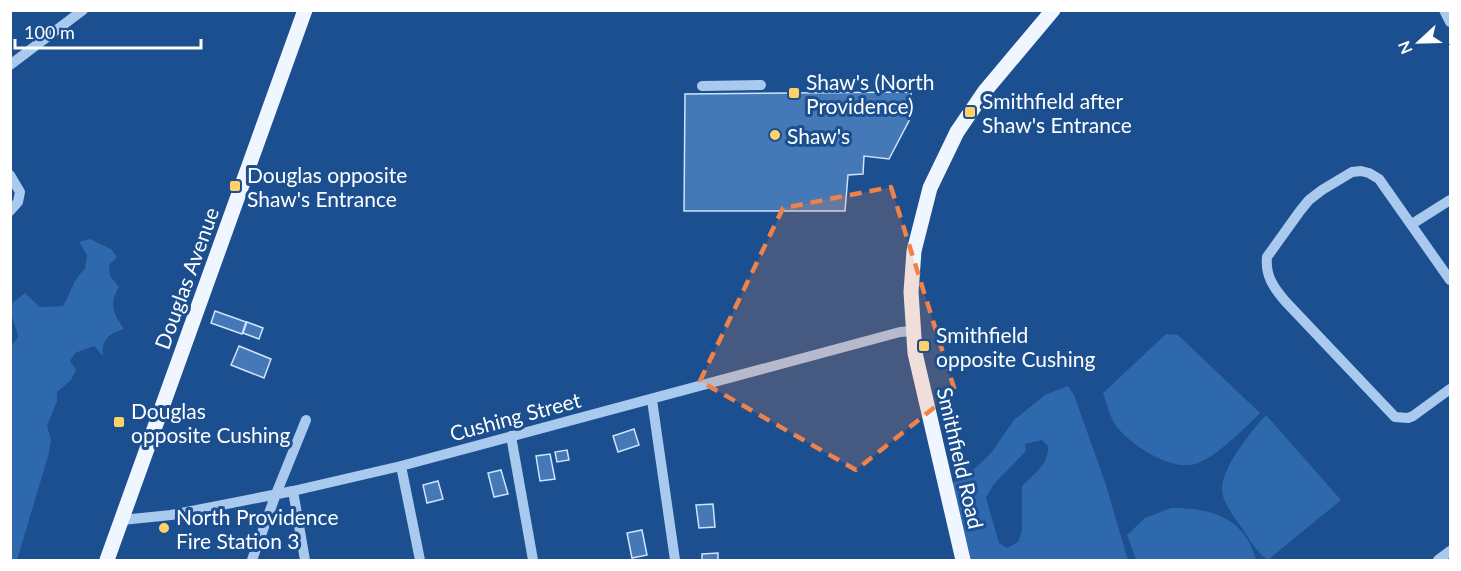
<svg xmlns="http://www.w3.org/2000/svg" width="1461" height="571" viewBox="0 0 1461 571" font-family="Lato,sans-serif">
	<rect width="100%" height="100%" fill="#1b4f8f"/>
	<!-- green -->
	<path fill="#2e69ad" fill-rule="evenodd" d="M90,239L111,249L117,257L109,265L110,276L119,287C108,305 114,314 124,329C109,333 101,340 103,356L94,346L75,353L70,361L76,370L71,380L57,392V401L47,426L51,440L49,453L17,560H11L10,348L18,337C16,325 10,317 11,304L25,293L40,307L63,306C72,292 72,280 85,269L87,255L79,242Z
		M1166,334L1178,335L1260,413C1246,427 1216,457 1198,463C1173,473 1132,446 1117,427C1110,419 1107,403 1103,393Z
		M1068,386L1074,395L1105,482L1128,560H961L944,488L969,474L991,453L1014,420L1045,395ZM1042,440L1048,446C1049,464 1034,474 1022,486V531L1018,542L1007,548L999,543L986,498L993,485L1026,451L1025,444Z
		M1266,415L1341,500L1268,560C1258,554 1249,539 1242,528C1235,518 1223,503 1222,491C1221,467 1251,432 1266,415Z
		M1171,508C1211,508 1245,517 1256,560H1136L1127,535L1145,518Z"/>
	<!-- building -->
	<path fill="#4478b7" stroke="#cfe3fa" stroke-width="1.5" d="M911,92L912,115L889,159L864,156L863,174L848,175L845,211H684L685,94Z
		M215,311L246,322L242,334L211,323Z
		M247,322L263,328L259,339L243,333Z
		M239,346L271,359L264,378L231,365Z
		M634,429L639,445L618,452L613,436Z
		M567,450L569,460L557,462L555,452Z
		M550,454L555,479L540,481L536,456Z
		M501,470L508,494L494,497L488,473Z
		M438,481L443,499L427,503L423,485Z
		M713,504L715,527L699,528L696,505Z
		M642,530L647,555L632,558L627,533Z
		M718,553V560H702V554Z"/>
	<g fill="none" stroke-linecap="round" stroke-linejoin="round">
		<!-- minor -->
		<path stroke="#a9c9ee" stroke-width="10" d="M1444,10L1450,22
			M10,65L83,10
			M702,86L761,85
			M10,175L20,192L18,202L10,211
			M1412,224L1450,200
			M1450,280L1379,179L1369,173L1361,171L1352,172L1322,190L1309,200L1300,211L1267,257C1265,276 1274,288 1285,301L1395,417L1408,418L1413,416L1450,389
			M652,400L675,560
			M511,436L533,560
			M401,466L420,560
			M293,491L305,560
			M122,520L171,515L293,491L401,466L900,332L913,331
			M252,560L276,494L306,420
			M1438,560L1450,551"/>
		<!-- major -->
		<path stroke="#f0f6ff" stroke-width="15" d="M107,560L305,10
			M963,560L915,353L911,292L914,251L930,188L957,132L985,91L1053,10"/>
	</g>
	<!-- marked area -->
	<path fill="#ee8249" fill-opacity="0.2" stroke="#ee8249" stroke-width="4.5" stroke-dasharray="12 8" stroke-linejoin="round" d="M891,187L955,391L856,470L700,381L783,208Z"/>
	<!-- markers -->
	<g fill="#ffd166" stroke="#1b4f8f" stroke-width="2">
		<rect x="788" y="87" width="12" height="12" rx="3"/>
		<rect x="964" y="106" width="12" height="12" rx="3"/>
		<circle cx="775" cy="135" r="6"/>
		<rect x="229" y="180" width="12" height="12" rx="3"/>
		<rect x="918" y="340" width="12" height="12" rx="3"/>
		<rect x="113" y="416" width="12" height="12" rx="3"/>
		<circle cx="164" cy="528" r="6"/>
	</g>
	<g text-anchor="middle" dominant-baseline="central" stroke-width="6" stroke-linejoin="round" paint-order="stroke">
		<!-- poi labels -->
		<g font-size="21" fill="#fff" stroke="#1b4f8f" text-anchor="start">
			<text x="806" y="81">Shaw's (North<tspan x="806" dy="24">Providence)</tspan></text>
			<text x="982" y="100">Smithfield after<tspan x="982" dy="24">Shaw's Entrance</tspan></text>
			<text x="787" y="135">Shaw's</text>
			<text x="247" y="174">Douglas opposite<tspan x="247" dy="24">Shaw's Entrance</tspan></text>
			<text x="936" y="334">Smithfield<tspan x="936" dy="24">opposite Cushing</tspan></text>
			<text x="131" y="410">Douglas<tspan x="131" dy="24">opposite Cushing</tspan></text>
			<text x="176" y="516">North Providence<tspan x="176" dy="24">Fire Station 3</tspan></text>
		</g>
		<!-- street labels -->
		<g font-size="21" fill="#fff" stroke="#1b4f8f">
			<text transform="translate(186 278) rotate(-70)">Douglas Avenue</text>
			<text transform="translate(515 416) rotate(-15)">Cushing Street</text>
			<text transform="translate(961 458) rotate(77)">Smithfield Road</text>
		</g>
	</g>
	<!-- border -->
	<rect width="1461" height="571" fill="none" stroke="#ffffff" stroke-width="24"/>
	<!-- north arrow -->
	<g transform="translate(1419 42) rotate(248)" stroke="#1b4f8f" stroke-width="4.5" paint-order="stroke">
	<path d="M0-4.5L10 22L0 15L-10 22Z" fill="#ffffff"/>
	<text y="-9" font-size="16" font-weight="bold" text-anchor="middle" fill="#ffffff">N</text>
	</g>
	<!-- scale -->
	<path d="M15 39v9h186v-9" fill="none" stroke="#ffffff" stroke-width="3"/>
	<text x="24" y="39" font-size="18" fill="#ffffff" stroke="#1b4f8f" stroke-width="4.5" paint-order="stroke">100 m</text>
</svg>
